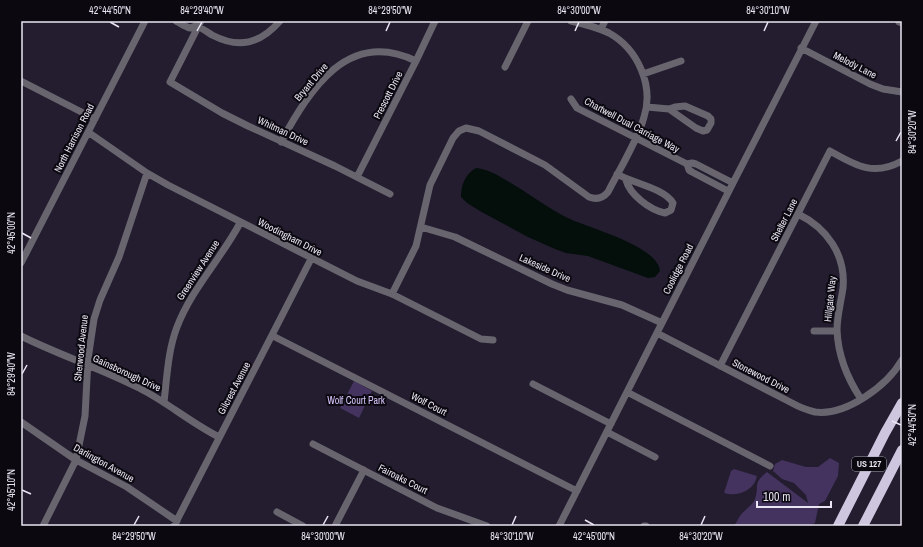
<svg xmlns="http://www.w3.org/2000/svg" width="923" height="547" viewBox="0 0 923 547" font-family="'Archivo Narrow',sans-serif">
	<rect width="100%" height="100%" fill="#231d2f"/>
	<!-- green -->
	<path fill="#43335e" d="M354,381L372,391L359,418L340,408Z
		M830,458L839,463L838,476L825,501L819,504L815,523L809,526H733C737,523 737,520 740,516C744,510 752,506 755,499C760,484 752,484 767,472L808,503L806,495L794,483L782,479L773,471L775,464L782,460L806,467H818Z
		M734,469L757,476C754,491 738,497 724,493L731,471Z"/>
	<!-- water -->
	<path fill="#040e0b" d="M476,168C486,169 496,174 504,179C526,191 548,209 570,219C589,228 658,246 660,271L655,277L648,278L588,256L566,253L555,249L528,237L480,211L467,203L461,197C461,185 465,174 476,168Z"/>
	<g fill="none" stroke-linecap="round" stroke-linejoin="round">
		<!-- minor -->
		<path stroke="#68656f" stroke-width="7" d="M176,21C180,23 186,27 190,28C192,28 194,26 196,26C198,26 209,33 212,35C239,49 260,44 280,21
			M201,21L170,82L222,113L248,126L335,166L390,194
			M899,22L902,23
			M601,29L605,21
			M801,48L870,84L883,89L902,92
			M505,67L528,21
			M643,74L681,61
			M21,81L95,119
			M571,99L577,108L687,164
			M647,107L669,109L675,107L685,106L708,116L711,119V123L707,130L703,131L696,128L669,109
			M88,132L147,173L168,185L357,281L392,294L481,339L493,340
			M281,142C310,89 348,28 416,61
			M617,174C632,183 664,188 673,203L671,210L665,213C650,210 630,195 626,180
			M357,177L416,61L435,21
			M728,191L692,172L689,170L687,164L692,163L696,164L733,183
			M798,214C827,228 846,255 843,288C841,302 837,316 837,330C838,356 847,378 861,399
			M421,227L455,237L552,284L567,290L622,305L662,323
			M21,263L145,21
			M392,294L416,246L430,185L453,138L459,131L466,128L479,131L545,165L589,197C597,200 603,198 608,192C619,170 638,140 644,117C654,86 638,49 609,33C597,27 584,24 571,21
			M814,331H837
			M657,333L792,403C799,407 807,410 815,412C846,416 887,386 902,360
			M21,336C59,355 100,368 139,388C167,402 191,423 219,437
			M273,336L577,491
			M720,366L830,151C855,165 873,177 902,161
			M533,384L611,424
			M627,392L770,466
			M164,402C167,377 168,350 177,327C192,288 221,259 240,223
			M21,422L76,460L127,487L177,521
			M607,432L655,457
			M313,444L437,508L487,526
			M277,512L303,526
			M43,526L76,460L85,416L88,359L94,319L100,300L119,257L147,173
			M174,526L311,259
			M335,526L364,470
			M559,526L733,183L816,21
			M644,526H646"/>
		<!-- highway -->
		<path stroke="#cec6df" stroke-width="10" d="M838,526L885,433L902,403
			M863,526L902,450"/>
	</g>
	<!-- ticks -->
	<path fill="none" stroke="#e9e5f2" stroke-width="1.5" d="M110,22L119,27M197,31L202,22M386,31L390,22M575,31L579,22M764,31L768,22M896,141L901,132M22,233L31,238M22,374L27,365M892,421L901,425M22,490L31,494M585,520L594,525M134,525L139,516M323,525L328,516M512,525L516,516M701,525L705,516"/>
	<g text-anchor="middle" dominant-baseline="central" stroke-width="4" stroke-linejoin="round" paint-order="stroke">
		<!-- shield labels -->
		<rect fill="#0b0810" stroke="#a6a3ae" stroke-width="1" x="852" y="457" width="34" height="14" rx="3"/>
		<g font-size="9" font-weight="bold" fill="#e9e5f2">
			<text x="869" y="464">US 127</text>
		</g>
		<!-- street labels -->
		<g font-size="10" fill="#e9e5f2" stroke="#0b0810">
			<text transform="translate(855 65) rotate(27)">Melody Lane</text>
			<text transform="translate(311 82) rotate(-50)">Bryant Drive</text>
			<text transform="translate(388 95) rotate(-63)">Prescott Drive</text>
			<text transform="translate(632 125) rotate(28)">Chartwell Dual Carriage Way</text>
			<text transform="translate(283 131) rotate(25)">Whitman Drive</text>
			<text transform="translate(74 138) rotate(-63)">North Harrison Road</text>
			<text transform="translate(784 220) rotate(-63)">Shelter Lane</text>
			<text transform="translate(290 237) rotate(27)">Woodingham Drive</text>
			<text transform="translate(545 268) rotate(24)">Lakeside Drive</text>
			<text transform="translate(678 269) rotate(-63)">Coolidge Road</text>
			<text transform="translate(198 270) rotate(-57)">Greenview Avenue</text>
			<text transform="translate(830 299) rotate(-84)">Hillgate Way</text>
			<text transform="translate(81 348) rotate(-84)">Sherwood Avenue</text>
			<text transform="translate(127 373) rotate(25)">Gainsborough Drive</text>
			<text transform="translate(761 376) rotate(27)">Stonewood Drive</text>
			<text transform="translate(234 388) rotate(-62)">Gilcrest Avenue</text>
			<text transform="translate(429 404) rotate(27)">Wolf Court</text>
			<text transform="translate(104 463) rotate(29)">Darlington Avenue</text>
			<text transform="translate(403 479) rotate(27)">Fairoaks Court</text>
		</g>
		<!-- park labels -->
		<g font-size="10" fill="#d5c4fa" stroke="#0b0810">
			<text x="356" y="400">Wolf Court Park</text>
		</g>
	</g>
	<!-- border -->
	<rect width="923" height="547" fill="none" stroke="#0b0810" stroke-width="44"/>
	<!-- scale -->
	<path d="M757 501v6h74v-6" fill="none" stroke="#e9e5f2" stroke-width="2"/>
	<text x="763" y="501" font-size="12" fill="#e9e5f2" stroke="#0b0810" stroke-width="3" paint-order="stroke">100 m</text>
	<rect x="22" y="22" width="879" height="503" fill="none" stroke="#e9e5f2" stroke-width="1.5"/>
	<g font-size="10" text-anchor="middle" fill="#e9e5f2">
		<text x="110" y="14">42°44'50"N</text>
		<text x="202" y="14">84°29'40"W</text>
		<text x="390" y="14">84°29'50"W</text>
		<text x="579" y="14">84°30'00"W</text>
		<text x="768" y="14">84°30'10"W</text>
		<text transform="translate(912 132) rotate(-90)" y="4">84°30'20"W</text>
		<text transform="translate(11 233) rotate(-90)" y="4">42°45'00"N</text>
		<text transform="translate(11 374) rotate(-90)" y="4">84°29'40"W</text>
		<text transform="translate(912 425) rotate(-90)" y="4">42°44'50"N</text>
		<text transform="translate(11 490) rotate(-90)" y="4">42°45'10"N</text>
		<text x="134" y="540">84°29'50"W</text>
		<text x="323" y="540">84°30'00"W</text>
		<text x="512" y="540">84°30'10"W</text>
		<text x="594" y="540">42°45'00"N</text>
		<text x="701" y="540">84°30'20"W</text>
	</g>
</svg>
